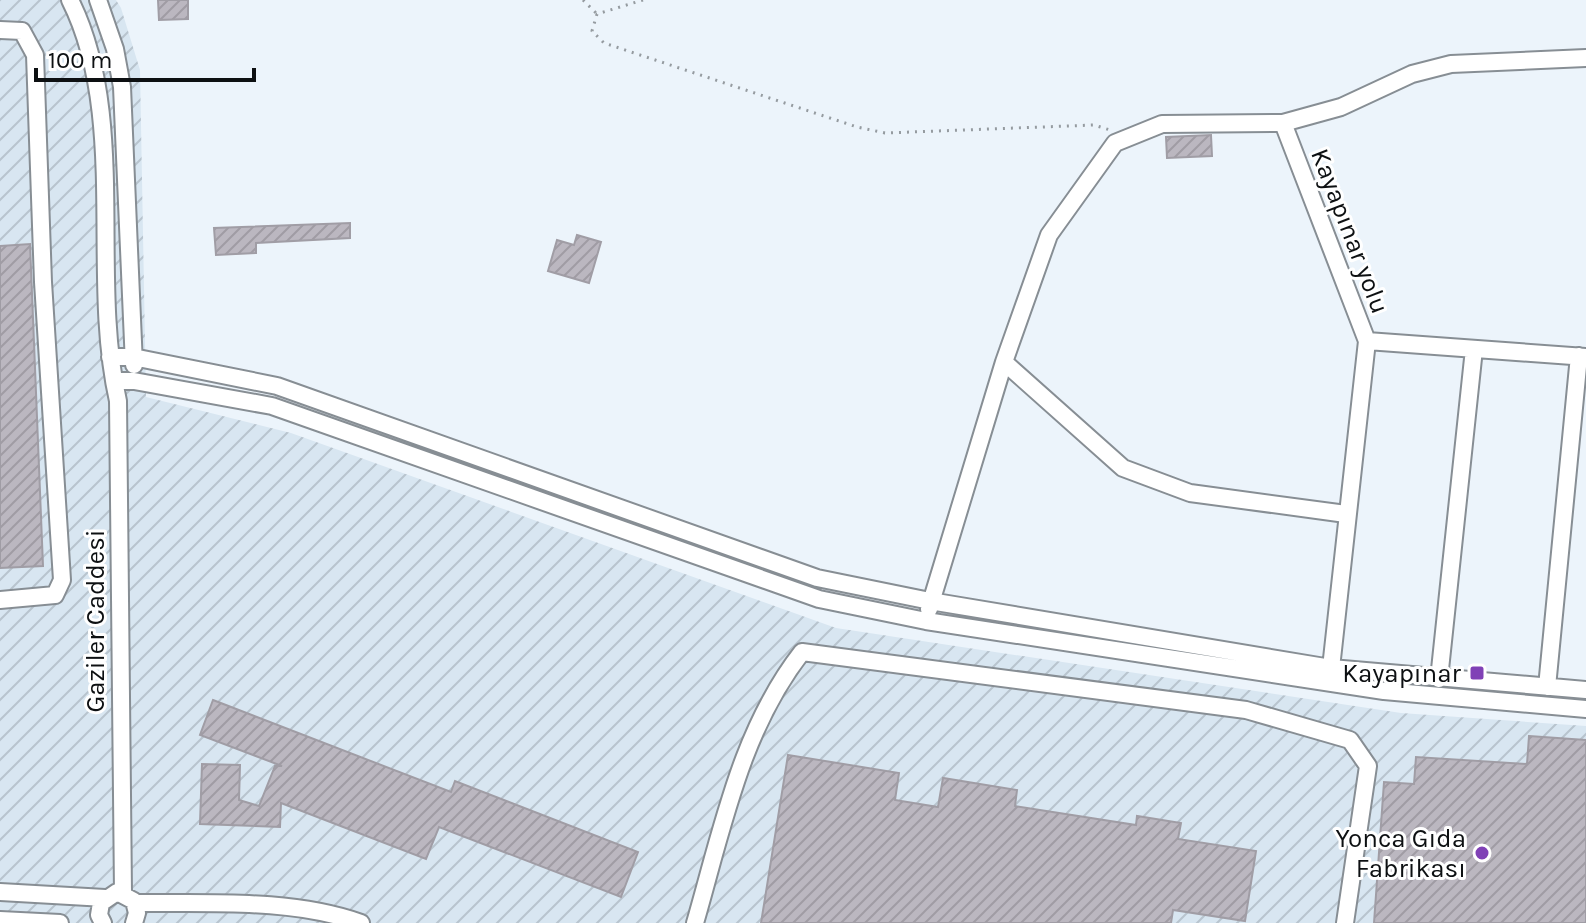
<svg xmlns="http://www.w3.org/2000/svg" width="1586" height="923" viewBox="0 0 1586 923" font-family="Karla,sans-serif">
	<defs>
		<pattern id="industrial-furrows" width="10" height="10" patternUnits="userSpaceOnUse" patternTransform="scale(2)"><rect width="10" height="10" fill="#d8e6f1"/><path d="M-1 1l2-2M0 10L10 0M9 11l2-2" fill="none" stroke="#b8c4ce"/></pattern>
		<pattern id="building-hatch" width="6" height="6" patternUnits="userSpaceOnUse" patternTransform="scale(2)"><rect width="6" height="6" fill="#bbb7c0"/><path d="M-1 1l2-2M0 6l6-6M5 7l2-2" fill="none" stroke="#a09ca4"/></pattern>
	</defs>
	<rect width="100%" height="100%" fill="#ecf4fb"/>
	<!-- industrial -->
	<path fill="url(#industrial-furrows)" d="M0,0H116L121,8L140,70L146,397L291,433L836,628L1401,713L1586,726V923H0Z"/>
	<!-- building -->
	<path fill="url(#building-hatch)" stroke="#a09da5" stroke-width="2" d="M158,0H188V19L159,20Z
		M1211,135L1212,156L1167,158L1166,137Z
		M350,223V238L256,243V253L216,255L214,228Z
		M577,235L601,242L589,283L548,271L557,240L574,245Z
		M30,244L43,566L0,568V246Z
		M213,700L451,792L455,781L638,852L621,897L439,827L426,859L281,803L280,827L200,824L202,764L240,765L239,800L259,806L275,766H282L200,735Z
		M1529,736L1586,740V923H1374L1384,782L1414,784L1416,757L1527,764Z
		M788,755L899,773L895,800L938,807L943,778L1017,790L1015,806L1136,825L1137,816L1181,823L1178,839L1256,851L1245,921L1173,910L1171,923H761Z"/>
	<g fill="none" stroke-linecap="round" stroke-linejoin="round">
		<!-- minor casing -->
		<g stroke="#878e94" stroke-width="20">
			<path id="minor" d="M70,0C129,117 89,274 118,401L123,893
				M98,0L115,49L122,87L134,365
				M0,30L22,31L35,55L43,282L62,580L55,595L0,600
				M1367,341L1586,357
				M110,357H133L277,386L817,578L930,601L1331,668L1586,690
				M1004,362L1123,468L1190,493L1346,514
				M114,381H134L272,406L819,599L926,621L1384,691L1586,709
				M929,609L1004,362L1049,235L1115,143L1162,124L1283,123
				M1331,668L1367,341L1283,123L1341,107L1412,74L1451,64L1586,58
				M1439,679L1474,349
				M1547,687L1579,356
				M0,892L105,898
				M135,903C208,904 291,898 361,923
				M0,920L60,923
				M103,923L99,915L101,903L117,892L134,901L137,913L134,923
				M695,923C722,830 741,730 802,652L1246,710L1350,740L1368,766L1345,923"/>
		</g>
		<!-- path -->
		<path stroke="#959ba0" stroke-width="3" stroke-dasharray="2 6" stroke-linecap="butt" d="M583,0L597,14
			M643,0L597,14L592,31L604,43L857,127L885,133L1094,125L1110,130"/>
		<!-- minor -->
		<use href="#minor" stroke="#fff" stroke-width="16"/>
	</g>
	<!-- markers -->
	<g fill="#8041b6" stroke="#fff" stroke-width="3">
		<rect x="1469" y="665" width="16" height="16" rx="4"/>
		<circle cx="1482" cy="853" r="8"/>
	</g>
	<g text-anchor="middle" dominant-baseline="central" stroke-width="6" stroke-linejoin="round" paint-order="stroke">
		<!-- street labels -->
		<g font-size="26" fill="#0d1012" stroke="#fff">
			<text transform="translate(1350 231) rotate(69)">Kayapınar yolu</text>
			<text transform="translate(95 621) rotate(-90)">Gaziler Caddesi</text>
		</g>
		<!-- poi labels -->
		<g font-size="26" fill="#0d1012" stroke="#fff" text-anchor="end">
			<text x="1461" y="673">Kayapınar</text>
			<text x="1466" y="838">Yonca Gıda<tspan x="1466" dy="30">Fabrikası</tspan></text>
		</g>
	</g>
	<!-- scale -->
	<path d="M36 68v12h218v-12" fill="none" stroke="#0d1012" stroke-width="4"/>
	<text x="48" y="68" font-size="24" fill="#0d1012" stroke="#ffffff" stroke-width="6" paint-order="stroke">100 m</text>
</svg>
